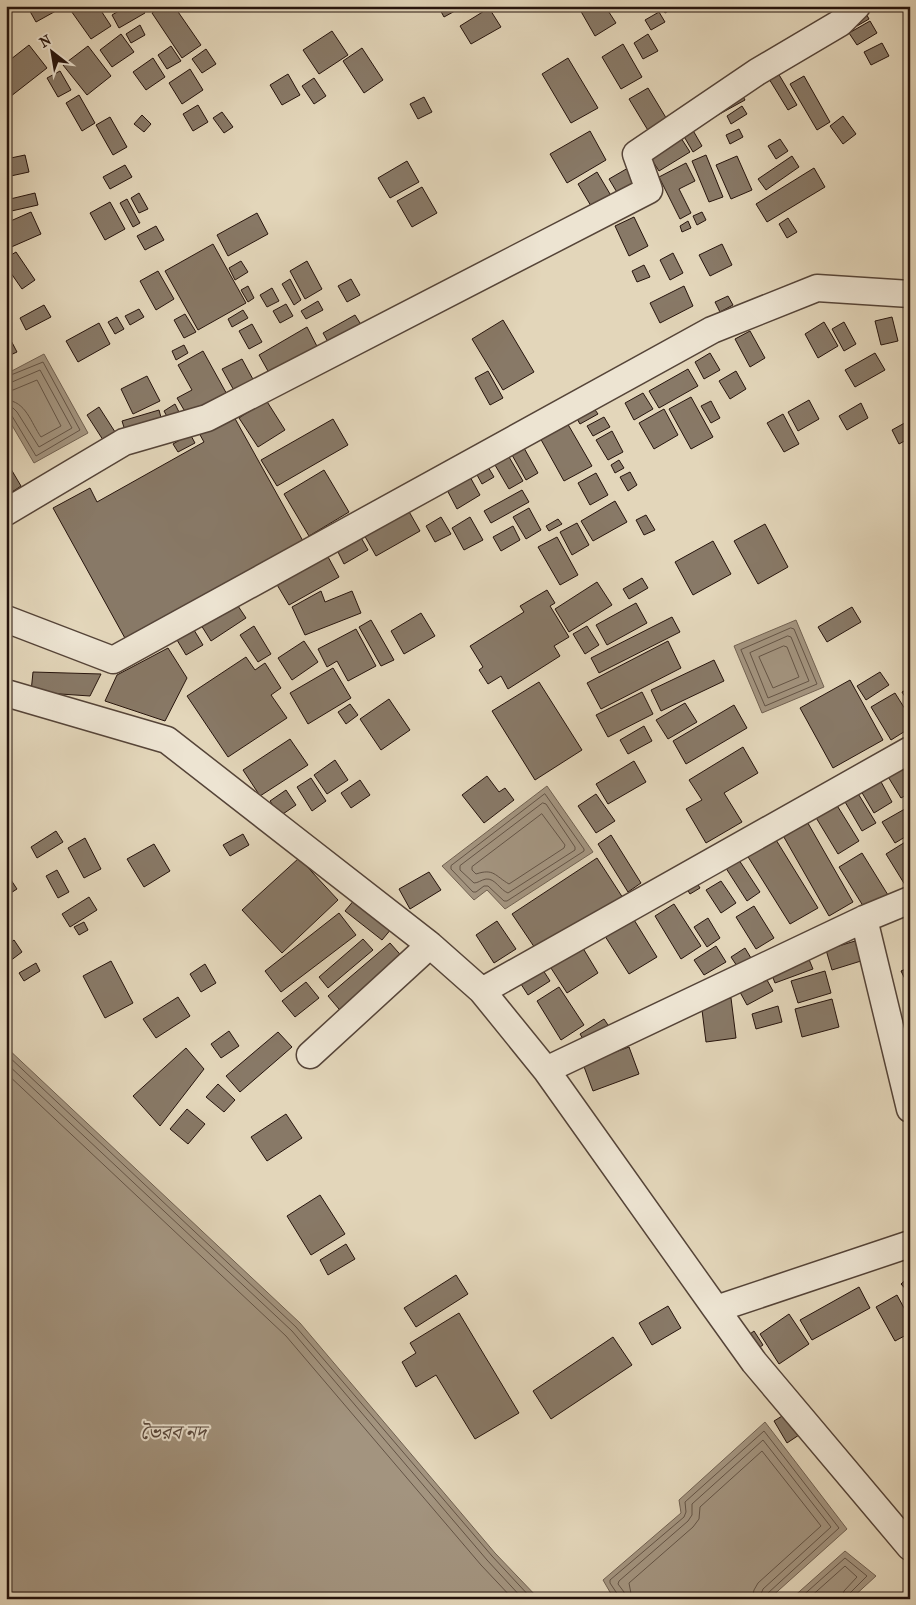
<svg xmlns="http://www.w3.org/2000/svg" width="916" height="1605" viewBox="0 0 916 1605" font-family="'IM FELL French Canon','Noto Serif Bengali',serif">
	<rect width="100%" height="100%" fill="#e3d6ba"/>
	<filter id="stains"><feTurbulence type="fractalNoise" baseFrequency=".004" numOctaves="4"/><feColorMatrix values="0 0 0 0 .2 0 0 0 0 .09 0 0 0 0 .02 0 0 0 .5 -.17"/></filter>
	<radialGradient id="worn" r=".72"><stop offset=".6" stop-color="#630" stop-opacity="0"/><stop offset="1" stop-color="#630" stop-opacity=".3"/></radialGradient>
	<!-- water -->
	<path fill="#a3947f" stroke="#716151" d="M44,354L88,433L34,463L6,415V374Z
		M796,620L824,687L762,713L734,646Z
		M547,786L593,852L505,909L487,890L474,900L442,866Z
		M6,1047L300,1323L495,1553L539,1599H6Z
		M765,1422L847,1529L769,1599H614L603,1580L681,1513L679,1500Z
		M845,1551L876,1576L851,1599H791Z"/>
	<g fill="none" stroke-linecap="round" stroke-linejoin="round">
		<!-- shore -->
		<path stroke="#645446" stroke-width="1" d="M6,377L43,362L80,430L36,456L12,416L6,414
			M6,383L12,382L40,370L72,428L39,447L17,412L13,408L6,407
			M6,391L13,390L37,380L61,426L41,437C31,423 26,401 6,400
			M791,628L794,629L817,684L765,706L741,650Z
			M788,636L791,637L809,681L768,698L750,653Z
			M784,646L787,647L799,677L773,688L759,657Z
			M545,794L584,849V851L507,901H504L488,886H484L476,892H473L451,869V866Z
			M543,803L546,804L575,847V850L508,893C500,890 495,878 486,879C481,880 478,883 474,883L460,870V866Z
			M542,814L565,845L564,848L509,884C495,876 494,868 476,874L472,870V867Z
			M6,1054L296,1327L492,1556L532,1599
			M6,1063L292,1331L487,1560L523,1599
			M6,1073L286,1336L481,1565L513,1599
			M618,1599V1595L610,1583V1580L684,1517L686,1512L685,1502L764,1431L839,1528L768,1593L766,1599
			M625,1599L624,1592L618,1584L619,1581L688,1521L692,1515V1504L763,1440L831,1527L763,1589L759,1599
			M632,1599L629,1583L693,1527L699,1519L700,1507L762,1451L821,1526L758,1583L754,1590L752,1599
			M799,1599L845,1558L867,1576L849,1594L848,1599
			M808,1599L845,1566L857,1577L844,1591L842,1599"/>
	</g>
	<!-- building -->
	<path fill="#887967" stroke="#26140d" d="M27,6H63V7L36,22Z
		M71,6H98L111,26L91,39L69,8Z
		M127,6H141L145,13L119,28L112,15Z
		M162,6H174L201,45L182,58L152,13Z
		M438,6H464L444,17Z
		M582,6H605L616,23L595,36L579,8Z
		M661,6H677L665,13Z
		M489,8L501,27L471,44L460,26Z
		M863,8L869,19L857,26L851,16Z
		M659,12L665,22L651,30L645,20Z
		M870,21L877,33L857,45L849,33Z
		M140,25L145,35L131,43L126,34Z
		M332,31L348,55L319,74L303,50Z
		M121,34L134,52L112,67L100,50Z
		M648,34L658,51L643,59L634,43Z
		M882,43L889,56L871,65L864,52Z
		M623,44L642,77L621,89L602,57Z
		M29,45L47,68L6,100V63Z
		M88,46L111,76L87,95L63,65Z
		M171,46L181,61L167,69L158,55Z
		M362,48L383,80L364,93L343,61Z
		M206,49L216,64L202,73L192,59Z
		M153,58L165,77L146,90L133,72Z
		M568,58L598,108L571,123L542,74Z
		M775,68L797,105L788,110L766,74Z
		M190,69L203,90L182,104L169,83Z
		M60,71L71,90L58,97L47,78Z
		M288,74L300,95L282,105L270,85Z
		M804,76L830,122L817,130L790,84Z
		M314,78L326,96L314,104L302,86Z
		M648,88L668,121L649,132L629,99Z
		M740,91L745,100L716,116L711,107Z
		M79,95L95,123L82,131L66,103Z
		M424,97L432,112L418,119L410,104Z
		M198,105L208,122L193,131L183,114Z
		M742,106L747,114L731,124L727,116Z
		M222,112L233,127L224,133L213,118Z
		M142,115L151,124L144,132L134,124Z
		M843,116L856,134L843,144L830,126Z
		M110,117L127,147L113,155L96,125Z
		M691,127L702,146L693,152L682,133Z
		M739,129L743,137L730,144L726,135Z
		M590,131L606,160L567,183L550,154Z
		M681,138L690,152L659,171L650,157Z
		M780,139L788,151L776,159L768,146Z
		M25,155L29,172L6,177V159Z
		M706,155L723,197L709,202L692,161Z
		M737,156L752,190L731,199L716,165Z
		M792,156L799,167L766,190L758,179Z
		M407,161L419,182L390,198L378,178Z
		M686,163L695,181L679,189L691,213L680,219L659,177Z
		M125,165L132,177L110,189L103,177Z
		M628,168L637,183L618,194L609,179Z
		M814,168L825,187L767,222L756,204Z
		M597,172L613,199L594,211L578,184Z
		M422,187L437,213L412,227L397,201Z
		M35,193L38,205L7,212L6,200Z
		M139,193L148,209L139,213L131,198Z
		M127,199L140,223L133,227L120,203Z
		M110,202L125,229L105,240L90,213Z
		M31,212L41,234L9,248L6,241V223Z
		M702,212L706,220L697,225L693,216Z
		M257,213L268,234L228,256L217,235Z
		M634,217L648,246L629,256L615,226Z
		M788,218L797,232L787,238L779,224Z
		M688,221L691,228L682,232L680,226Z
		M156,226L164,240L145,250L137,236Z
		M213,244L246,303L198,330L165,271Z
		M722,244L732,265L710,276L699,255Z
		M16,252L35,280L22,289L6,266V258Z
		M673,253L683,273L670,280L660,260Z
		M241,261L248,272L235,280L229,268Z
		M307,261L322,289L305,299L290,271Z
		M644,265L650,277L637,282L632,271Z
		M158,271L174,299L156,310L140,281Z
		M290,279L301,300L294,305L282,284Z
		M351,279L360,295L347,302L338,286Z
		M248,286L254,298L248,302L241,290Z
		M684,286L693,306L660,323L650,303Z
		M272,288L279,301L267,307L260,295Z
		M728,296L733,305L720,312L715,302Z
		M318,301L323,310L306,319L301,311Z
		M286,304L293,316L280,323L273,311Z
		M44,305L51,317L26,330L20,318Z
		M139,309L144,317L130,325L125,316Z
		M243,310L248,318L232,327L228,319Z
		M185,314L196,332L184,338L174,320Z
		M355,315L365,331L332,349L323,333Z
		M117,317L124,329L115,334L108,322Z
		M892,317L898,341L881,345L875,321Z
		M503,320L534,372L503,390L472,339Z
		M824,322L838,346L818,358L805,334Z
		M844,322L856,344L844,351L832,329Z
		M99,323L110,344L78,362L66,341Z
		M252,324L262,342L249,349L239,331Z
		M307,327L321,354L273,380L259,355Z
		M6,331L17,352L6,357Z
		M750,331L765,358L750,367L735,339Z
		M184,345L188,353L176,360L172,351Z
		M203,351L229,398L190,420L177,398L192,390L178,365Z
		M710,353L720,370L704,379L695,362Z
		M875,353L885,370L855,387L845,370Z
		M242,359L255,383L236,394L222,369Z
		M688,369L698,386L659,408L649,391Z
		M488,371L503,398L490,405L475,378Z
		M736,371L746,389L730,399L719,381Z
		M147,376L160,401L133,414L121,389Z
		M643,393L653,409L634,420L625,403Z
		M691,397L713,437L691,449L669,409Z
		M266,400L285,430L258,447L239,418Z
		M809,400L819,419L798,431L788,412Z
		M711,401L720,418L711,423L701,406Z
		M861,403L868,418L847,430L839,416Z
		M175,404L181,416L170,422L164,411Z
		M99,407L117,435L105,443L87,415Z
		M593,407L598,414L580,424L576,417Z
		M664,409L678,435L654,449L639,423Z
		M159,410L163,425L127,437L122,421Z
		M783,414L799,444L784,452L767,423Z
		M233,415L303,541L126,640L53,508L90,488L97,502L204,442L199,433Z
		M604,417L610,427L593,436L587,426Z
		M333,419L348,445L277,486L261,460Z
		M910,420V438L899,444L892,430Z
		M566,421L592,466L564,481L539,436Z
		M612,431L623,452L608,460L596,440Z
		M190,434L195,443L178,452L173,444Z
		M524,448L538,473L526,480L512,455Z
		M509,457L523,481L509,489L495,465Z
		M619,460L624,468L615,473L611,465Z
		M8,464L21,486L6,496V465Z
		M488,467L494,477L482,484L476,473Z
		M324,470L349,512L309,536L284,494Z
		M630,472L637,485L628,491L620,477Z
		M596,473L608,495L590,505L578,483Z
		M469,475L480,495L457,509L446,488Z
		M522,490L529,502L491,523L484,511Z
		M615,501L627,522L593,541L581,521Z
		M407,508L420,531L376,556L363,533Z
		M529,508L541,530L526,539L513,517Z
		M646,515L655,530L644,535L636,520Z
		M441,517L451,534L435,542L426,526Z
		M470,517L483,540L464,550L452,528Z
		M558,519L562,524L549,531L546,526Z
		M577,523L589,545L572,555L560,532Z
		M765,524L788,567L758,584L734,541Z
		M513,526L520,540L501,551L493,537Z
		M359,534L368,550L344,564L336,548Z
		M557,537L578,575L560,585L538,547Z
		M713,541L731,574L693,595L675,562Z
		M327,555L339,577L289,605L276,583Z
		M642,578L648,588L629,599L623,589Z
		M597,582L612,605L569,632L555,609Z
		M547,590L555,603L550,606L569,637L554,646L560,656L508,689L501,676L488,684L479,670L483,667L470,646L524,612L520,606Z
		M321,591L325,602L352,591L361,613L305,635L292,607Z
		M236,603L246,618L211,641L201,625Z
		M636,603L647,623L607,645L596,625Z
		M852,607L861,622L827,642L818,627Z
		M421,613L435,636L404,654L391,631Z
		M672,617L680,632L599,673L591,658Z
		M371,620L394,660L381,666L359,627Z
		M254,626L271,654L258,662L240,635Z
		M587,626L599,645L585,654L573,634Z
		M356,629L376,666L348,681L337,661L327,667L318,649Z
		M194,630L203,645L186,655L177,640Z
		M304,641L318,662L292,680L278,658Z
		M668,641L681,668L601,709L587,683Z
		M168,648L187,678L165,721L105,701L117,675Z
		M246,657L255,670L265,663L281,688L271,695L287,718L228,757L187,696Z
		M714,660L724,681L661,711L651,690Z
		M333,668L351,698L308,724L290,693Z
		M33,672L101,674L90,696L31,692Z
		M880,672L889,685L866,700L857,686Z
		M850,680L883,740L833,768L800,708Z
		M539,682L582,750L535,780L492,711Z
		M910,688V705L902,692Z
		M642,692L653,714L608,737L596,715Z
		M895,693L910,717V728L891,740L871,707Z
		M389,699L410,730L381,750L360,719Z
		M685,703L697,722L668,739L656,720Z
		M350,704L358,715L346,724L338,712Z
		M734,705L747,728L686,764L673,741Z
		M644,726L652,741L628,754L620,740Z
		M290,739L308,765L260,796L243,770Z
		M743,747L758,773L724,793L742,822L706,843L686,809L702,800L689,780Z
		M335,760L348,780L327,794L314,775Z
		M634,761L646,782L608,804L596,784Z
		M910,763V793L901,798L887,775Z
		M487,776L499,792L505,788L514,800L484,823L462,795Z
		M311,778L326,801L312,811L297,787Z
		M360,780L370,795L351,808L341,793Z
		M880,780L892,802L874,813L861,791Z
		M854,787L876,823L862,831L841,795Z
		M286,790L296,805L280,816L270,801Z
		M596,794L615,821L596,833L578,806Z
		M833,799L859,841L838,854L812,811Z
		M910,806V834L895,843L882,822Z
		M805,818L853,902L829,916L781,832Z
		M56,831L63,842L37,858L31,847Z
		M243,834L249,845L230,856L223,845Z
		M611,835L641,883L628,892L598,844Z
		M773,835L818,908L790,924L745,852Z
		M85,838L101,869L84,878L68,848Z
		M910,839V893L886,854Z
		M154,844L170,871L144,887L127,859Z
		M862,853L888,895L865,909L839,867Z
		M735,854L760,892L747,901L722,862Z
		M299,858L338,900L282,953L242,910Z
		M597,858L623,898L539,954L512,914Z
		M57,870L69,892L58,898L46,876Z
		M429,872L441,890L410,909L399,889Z
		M9,877L17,889L6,896V878Z
		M695,880L700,888L690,894L685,886Z
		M721,881L736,903L721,913L706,890Z
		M360,893L397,922L382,940L345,911Z
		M89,897L97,910L70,927L62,914Z
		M674,904L701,946L681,959L655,916Z
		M754,906L774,938L756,949L736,917Z
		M339,913L356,935L281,992L265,971Z
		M631,915L657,957L629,974L603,933Z
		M708,918L720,938L707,947L694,927Z
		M497,921L516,949L494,963L476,935Z
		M84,922L88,930L79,935L74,927Z
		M363,939L373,950L328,988L319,977Z
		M14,940L22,952L6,964V946Z
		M855,941L861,961L832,970L826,950Z
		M390,943L406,961L344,1015L328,996Z
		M581,945L598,973L567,993L549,965Z
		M716,946L726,962L704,975L694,960Z
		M745,948L751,958L737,966L731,957Z
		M808,957L813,969L775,983L770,970Z
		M111,961L133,1003L105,1018L83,976Z
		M36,963L40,971L24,981L19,973Z
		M205,964L216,983L201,992L190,974Z
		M541,967L550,981L528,995L519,981Z
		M910,967V989L901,971Z
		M761,969L773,991L747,1005L735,983Z
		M825,971L831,993L798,1003L791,981Z
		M306,982L319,998L295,1017L282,1001Z
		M559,987L584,1025L561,1040L537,1001Z
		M178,997L190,1016L156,1038L143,1019Z
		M731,998L736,1038L706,1042L701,1002Z
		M832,999L839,1027L802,1037L795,1009Z
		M778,1006L782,1022L756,1029L752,1014Z
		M604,1019L612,1031L588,1047L580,1034Z
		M229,1031L239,1046L221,1058L211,1044Z
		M278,1032L292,1047L240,1092L226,1076Z
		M629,1047L639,1074L593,1091L583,1064Z
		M186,1048L204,1069L160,1126L133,1096Z
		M218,1084L235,1100L224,1112L206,1097Z
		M187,1109L205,1124L188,1144L170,1129Z
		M286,1114L302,1138L267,1161L251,1137Z
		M320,1195L345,1234L311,1255L287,1216Z
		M346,1244L355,1259L328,1275L320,1260Z
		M456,1275L468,1294L416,1327L404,1308Z
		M910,1276V1294L901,1284Z
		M859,1287L870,1308L812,1340L800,1320Z
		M897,1295L910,1319V1333L895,1341L876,1307Z
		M668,1306L681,1328L652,1345L639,1323Z
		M459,1313L519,1413L475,1439L436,1375L416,1387L402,1362L416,1353L410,1343Z
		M789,1314L809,1344L779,1364L760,1334Z
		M754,1331L763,1345L751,1353L742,1340Z
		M613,1337L632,1365L551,1419L533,1391Z
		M792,1410L805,1431L787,1443L774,1421Z"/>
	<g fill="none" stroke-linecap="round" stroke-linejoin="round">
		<!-- minor casing -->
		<g stroke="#554438" stroke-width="29">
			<path id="minor" d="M6,512L124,442L207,418L649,190L636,154L757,72L840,23L857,6
				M6,619L113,660L712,330L817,288L910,294
				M6,693L167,740L430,945L482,991L546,1070L716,1309L910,1244
				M864,919L910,1109
				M482,991L910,750
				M310,1055L430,945
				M546,1070L864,919L910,900
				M716,1309L754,1362L910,1547"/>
		</g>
		<!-- minor -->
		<use href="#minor" stroke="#ede4d2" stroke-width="26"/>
	</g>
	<g text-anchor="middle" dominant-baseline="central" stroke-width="4" stroke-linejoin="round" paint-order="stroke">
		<!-- water labels -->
		<g font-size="20" font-style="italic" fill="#58473b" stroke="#ede4d2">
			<text x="173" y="1432">ভৈরব নদ</text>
		</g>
	</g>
	<!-- margin -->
	<rect width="916" height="1605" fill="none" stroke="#e3d6ba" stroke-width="25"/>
	<rect x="8" y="8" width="901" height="1590" fill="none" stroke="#26140d" stroke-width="2.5"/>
	<rect x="12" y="12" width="891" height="1580" fill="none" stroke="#26140d"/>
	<!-- north arrow -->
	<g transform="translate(52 52) rotate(329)" stroke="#ede4d2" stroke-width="4" paint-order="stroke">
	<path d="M0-4L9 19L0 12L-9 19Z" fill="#26140d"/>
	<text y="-8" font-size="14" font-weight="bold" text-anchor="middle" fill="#26140d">N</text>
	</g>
	<rect width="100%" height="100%" filter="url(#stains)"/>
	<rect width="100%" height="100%" fill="url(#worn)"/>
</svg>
